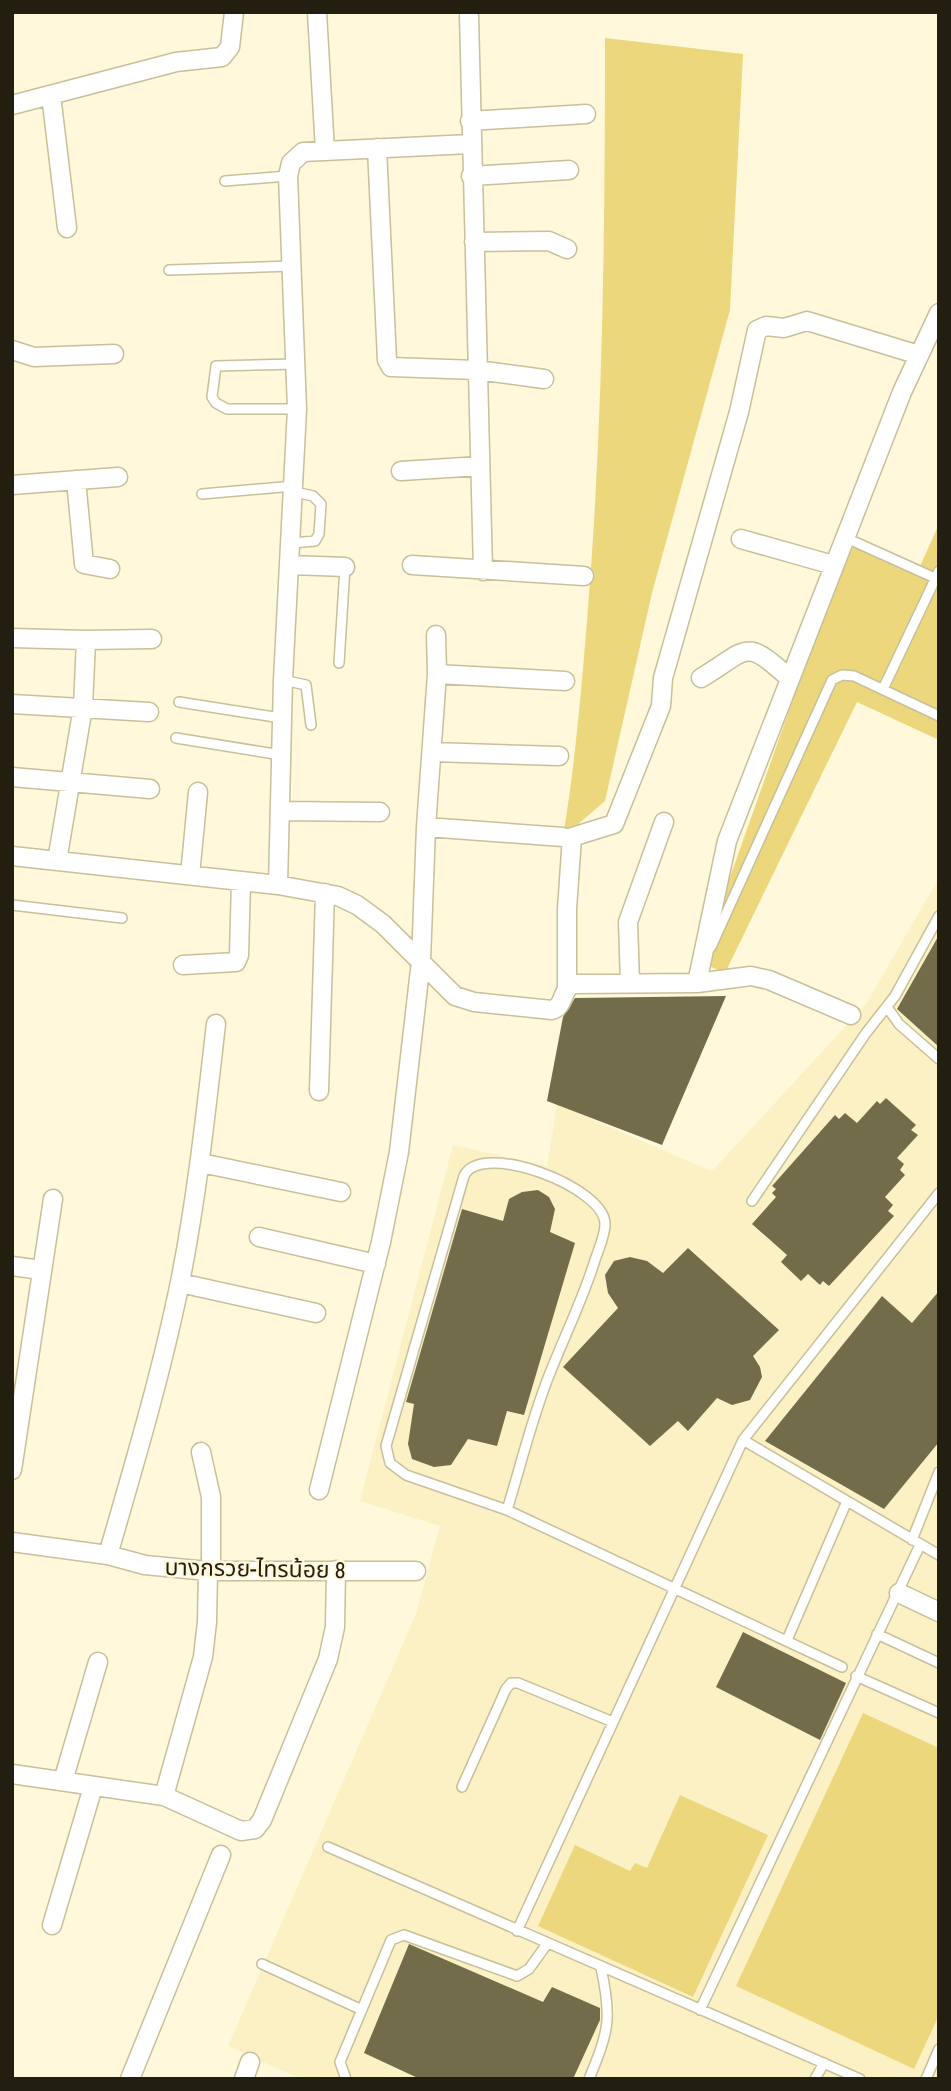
<svg xmlns="http://www.w3.org/2000/svg" width="951" height="2091" viewBox="0 0 951 2091" font-family="'Archivo Narrow','Noto Sans Thai',sans-serif">
	<rect width="100%" height="100%" fill="#fff8da"/>
	<!-- built -->
	<path fill="#fbf1c4" d="M939,878V2079H301L228,2046L416,1614L440,1526L360,1501L453,1145L547,1166L557,1104L709,1170L714,1169L866,1004Z"/>
	<!-- green -->
	<path fill="#ecd77d" d="M605,38L743,54L730,310L652,593L605,801L563,837C575,765 581,693 587,621C603,427 605,233 605,38Z
		M939,524V740L857,702L725,973L700,962L848,544L917,573Z
		M863,1713L939,1748V2015L914,2069L736,1986Z
		M680,1795L768,1835L693,1997L538,1926L575,1845L630,1871L635,1863L647,1868Z"/>
	<!-- building -->
	<path fill="#736c4a" d="M939,935V1047L897,1009Z
		M726,996L662,1145L547,1101L563,1017L575,998Z
		M886,1098L916,1125L911,1130L918,1135L897,1158L904,1164L900,1170L905,1175L885,1197L893,1205L888,1211L894,1216L829,1286L823,1281L820,1285L808,1274L801,1281L781,1262L787,1255L752,1224L776,1197L772,1193L776,1189L772,1186L835,1115L839,1119L845,1113L857,1123L877,1101L880,1104Z
		M538,1190L549,1197L555,1209L550,1232L575,1243L524,1415L507,1411L497,1446L468,1439L451,1465L434,1467L412,1459L408,1444L414,1404L406,1402L462,1209L503,1221L509,1199L522,1192Z
		M688,1248L779,1330L753,1356L760,1367L762,1377L750,1400L732,1405L717,1398L688,1431L678,1421L650,1446L563,1367L618,1308L608,1293L605,1275L614,1261L630,1257L647,1261L663,1273Z
		M939,1291V1442L884,1509L765,1441L882,1296L912,1323Z
		M743,1632L846,1683L820,1740L716,1687Z
		M409,1944L543,2002L552,1987L600,2008V2020L573,2079H420L364,2053Z"/>
	<g fill="none" stroke-linecap="round" stroke-linejoin="round">
		<!-- lane casing -->
		<g stroke="#c8bf9b" stroke-width="12">
			<path id="lane" d="M225,181L288,176
				M169,270L292,266
				M296,364L216,366L212,397L216,403L227,409H297
				M202,494L294,486
				M844,537L935,578
				M292,543L315,541L319,534L321,504L313,496L295,492
				M339,663L345,567
				M283,680L306,685L311,725
				M883,689L939,571
				M179,702L281,718
				M176,738L281,755
				M12,905L122,918
				M711,947L832,680L842,675L854,676L939,716
				M887,1007L899,1024L939,1059
				M752,1201L866,1033L895,996L939,916
				M743,1440L939,1555
				M507,1510C521,1465 532,1417 550,1373C565,1335 583,1299 595,1260C599,1248 605,1236 605,1224C605,1187 481,1140 464,1176L386,1446L390,1463L406,1475L507,1510L842,1667
				M912,1540L939,1472
				M877,1634L939,1663
				M787,1640L847,1501
				M856,1676L939,1713
				M462,1787L506,1689L511,1683H518L613,1722
				M328,1847L860,2079
				M517,1931L743,1440L939,1193
				M262,1964L360,2009
				M700,2010L920,1545
				M346,2079L340,2062L391,1940L404,1935L517,1976L529,1969L547,1944
				M589,2079C609,2031 612,2018 601,1968
				M815,2079L824,2063
				M926,2079L939,2049"/>
		</g>
		<!-- street casing -->
		<g stroke="#c8bf9b" stroke-width="21">
			<path id="street" d="M317,12L325,151
				M469,16L483,571
				M51,95L67,228
				M12,105L176,62L222,57L230,47L234,12
				M470,121L586,114
				M377,148L387,360L391,367L477,370L544,379
				M471,176L569,170
				M474,242L549,241L567,249
				M12,350L34,357L114,354
				M401,471L480,466
				M76,480L84,564L110,569
				M12,485L118,477
				M741,539L833,565
				M291,565L345,567
				M412,565L584,576
				M12,638L86,640L83,707L57,861
				M86,640L152,639
				M437,674L565,681
				M701,678C748,650 744,636 789,678
				M12,704L149,712
				M433,752L559,756
				M12,777L150,789
				M280,811L380,812
				M426,827L563,837
				M12,856L278,885L338,896L357,905L383,924L455,996L474,1002L552,1010C565,1006 561,991 572,984L697,983L751,976L769,980L851,1015
				M190,875L198,792
				M278,885L283,680L297,409L288,176L291,163L303,152L470,144
				M183,965L236,962L239,955L241,881
				M630,982L628,922L664,822
				M697,983L727,841L902,392L939,313
				M567,987V909L572,837L614,824L661,706L663,678L739,412L757,330L766,326L784,328L807,321L919,355
				M319,1091L325,893
				M201,1163L341,1192
				M259,1237L376,1264
				M12,1266L41,1270
				M180,1283L316,1313
				M201,1452L211,1497V1571
				M12,1470L53,1199
				M319,1490L381,1242L399,1152L421,961L426,827L437,674L436,635
				M12,1542L108,1555L145,1565L208,1571H416
				M108,1555C134,1465 161,1375 180,1282C197,1197 206,1111 216,1024
				M899,1593L939,1612
				M12,1774L164,1796L241,1831L255,1829L262,1820L328,1659L335,1627L336,1570
				M63,1781L98,1662
				M164,1796L203,1657L207,1622L208,1571
				M52,1925L93,1787
				M130,2079L221,1855
				M244,2079L250,2062"/>
		</g>
		<!-- lane -->
		<use href="#lane" stroke="#fff" stroke-width="9"/>
		<!-- street -->
		<use href="#street" stroke="#fff" stroke-width="18"/>
	</g>
	<g text-anchor="middle" dominant-baseline="central" stroke-width="5" stroke-linejoin="round" paint-order="stroke">
		<!-- street labels -->
		<g font-size="23" fill="#221f11" stroke="#fff8da">
			<text transform="translate(255 1568) rotate(1)">บางกรวย-ไทรน้อย 8</text>
		</g>
	</g>
	<!-- border -->
	<rect width="951" height="2091" fill="none" stroke="#221f11" stroke-width="28"/>
</svg>
